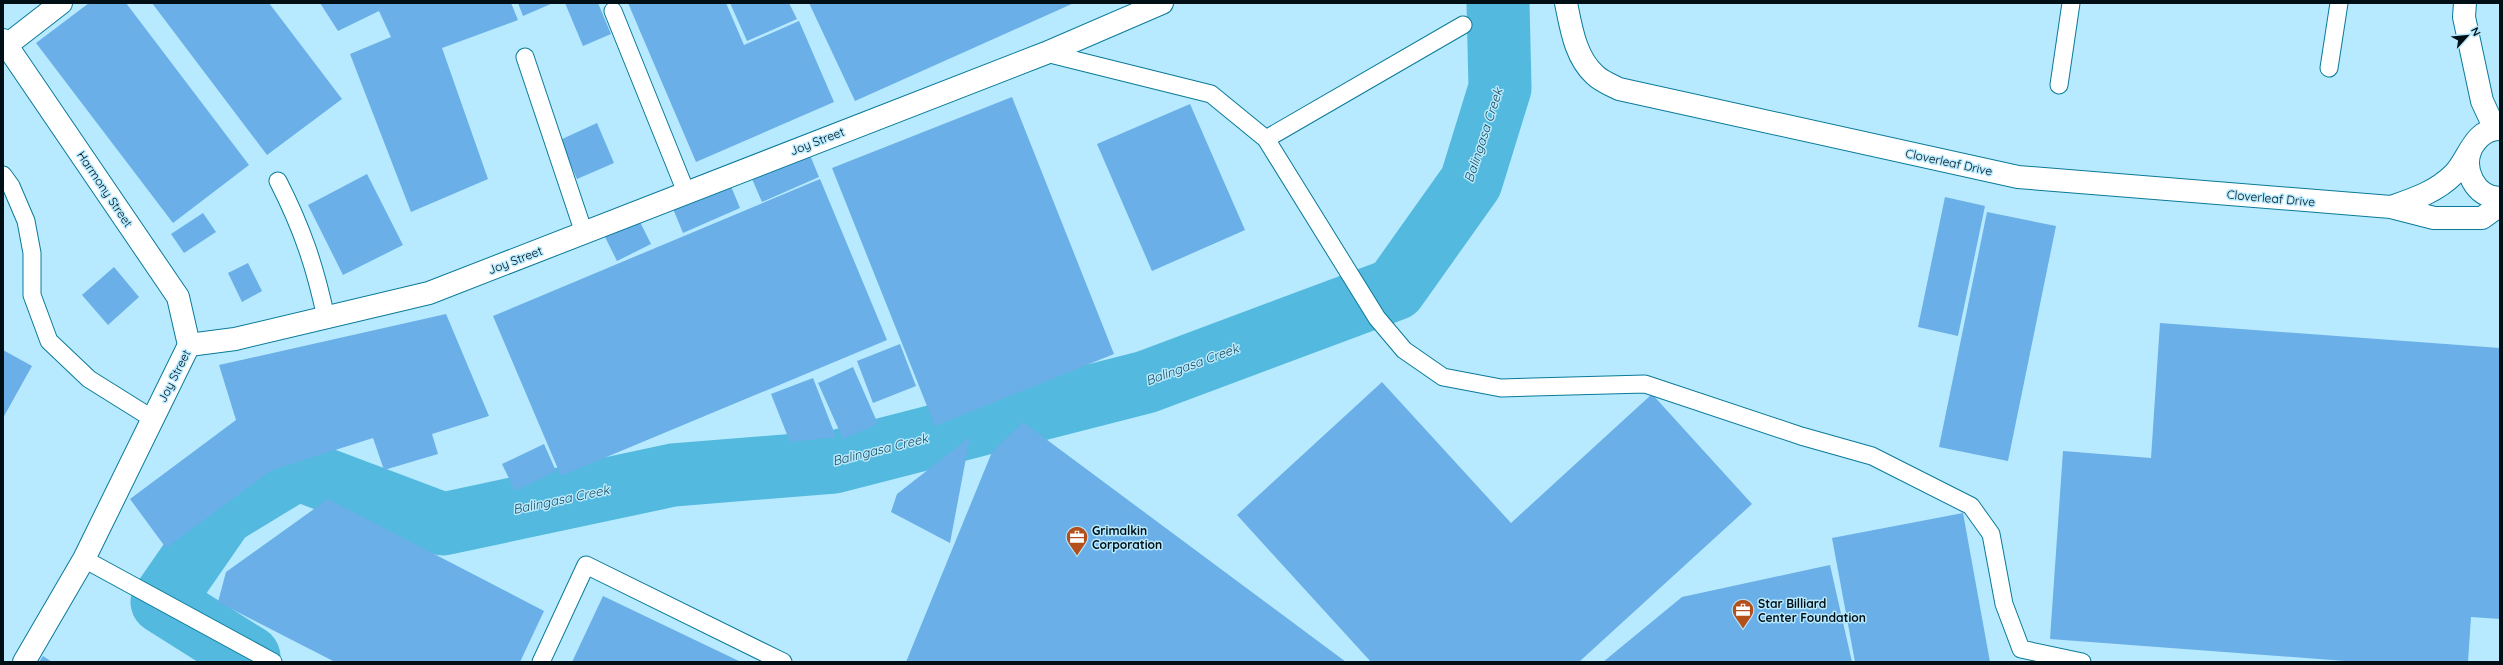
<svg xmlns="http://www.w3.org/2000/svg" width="2503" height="665" viewBox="0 0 2503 665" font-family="Quicksand,sans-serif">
	<rect width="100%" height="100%" fill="#b7eaff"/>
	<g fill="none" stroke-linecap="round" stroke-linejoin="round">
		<!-- river -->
		<path stroke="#53b9de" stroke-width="63" d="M246,662L249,657L162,602L223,514L297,469L443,524L673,475L834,462L1146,382L1395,289L1471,182L1500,88L1498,3"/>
	</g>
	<!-- building -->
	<path fill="#6aafe7" d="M89,3H126L249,165L173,223L36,43Z
		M152,3H269L342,99L267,155Z
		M320,3H511L518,20L442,48L488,179L411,212L350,54L391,37L379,11L338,31Z
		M518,3H553L523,16Z
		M565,3H598L611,34L583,46Z
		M628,3H726L744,45L799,21L834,102L696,162Z
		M730,3H789L797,19L747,41Z
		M809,3H1074L855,101Z
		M1012,97L1114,354L935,426L832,168Z
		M1190,104L1245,230L1152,271L1097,144Z
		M597,123L614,163L577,179L560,140Z
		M807,148L819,177L762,202L749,172Z
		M367,174L403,245L343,275L308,205Z
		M728,179L740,208L683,233L671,204Z
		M820,179L887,340L561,476L493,316Z
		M1945,197L1985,206L1958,336L1918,327Z
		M1987,212L2056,226L2008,461L1939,447Z
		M203,213L216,232L184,253L171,234Z
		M637,216L651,244L617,261L603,233Z
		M248,263L262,291L242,302L228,273Z
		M114,267L139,297L108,325L82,295Z
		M446,314L489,416L432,434L438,454L384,470L373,438L272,470L166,548L130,499L236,420L219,365Z
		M2160,323L2500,348V619L2471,617L2468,662H2358L2050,639L2063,451L2151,458Z
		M900,344L916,386L873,403L857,361Z
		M3,350L32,366L3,418Z
		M853,367L878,424L843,439L818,383Z
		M813,378L836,437L790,442L771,394Z
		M1382,382L1511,523L1652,394L1752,504L1579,662H1371L1237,515Z
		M1023,422L1346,662H906L992,452Z
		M970,437L950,543L891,512L897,494Z
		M544,444L556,471L515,491L502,464Z
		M328,499L544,611L520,662H335L218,602L226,572Z
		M1963,513L1990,662H1855L1832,538Z
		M1830,565L1852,662H1603L1682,597Z
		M603,596L741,662H572Z
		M43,656L52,662H39Z"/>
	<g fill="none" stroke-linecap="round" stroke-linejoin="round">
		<!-- service casing -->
		<g stroke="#0a7a99" stroke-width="19">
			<path id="service" d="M613,11L686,192
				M1046,53L1211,94L1266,139L1377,318L1404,350L1443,377L1501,388L1645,384L1801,436L1872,456L1971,506L1991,534L2004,604L2021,649L2082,662
				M525,57L584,233
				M2329,68L2339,3
				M2059,85L2071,3
				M1266,139L1463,25
				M3,175L11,186L26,221L32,253V295L49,341L89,379L153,419
				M278,181C302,228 315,266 326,318
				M84,559L273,662
				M541,662L586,565L783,662"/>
		</g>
		<!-- minor casing -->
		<g stroke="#0a7a99" stroke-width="24">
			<path id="minor" d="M1566,3C1571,27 1575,57 1595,75C1601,81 1611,85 1619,89L2018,177L2391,207L2434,218H2482L2500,205
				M2465,3L2464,17L2482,101L2495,129
				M3,48L61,3
				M2471,149C2462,169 2475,198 2500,198
				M2391,207C2414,199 2436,192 2454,174C2469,159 2473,129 2500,129
				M189,345L235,339L429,293L1046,53L1162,3"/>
		</g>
		<!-- tertiary casing -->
		<g stroke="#0a7a99" stroke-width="24">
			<path id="tertiary" d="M3,40L178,297L189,345L84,559L24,662"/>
		</g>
		<!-- service -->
		<use href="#service" stroke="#fff" stroke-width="17"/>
		<!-- minor -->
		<use href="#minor" stroke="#fff" stroke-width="22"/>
		<!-- tertiary -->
		<use href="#tertiary" stroke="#fff" stroke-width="22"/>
	</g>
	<!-- icons -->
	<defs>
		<g id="office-pin" transform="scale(1.15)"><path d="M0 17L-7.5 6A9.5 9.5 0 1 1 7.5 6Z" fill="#b4501c" stroke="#b7eaff"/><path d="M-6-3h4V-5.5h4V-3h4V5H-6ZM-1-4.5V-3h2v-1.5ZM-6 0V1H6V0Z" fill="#fff"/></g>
	</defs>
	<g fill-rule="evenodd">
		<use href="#office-pin" x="1077" y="537"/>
		<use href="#office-pin" x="1743" y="610"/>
	</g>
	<g text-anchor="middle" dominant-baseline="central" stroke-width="3" stroke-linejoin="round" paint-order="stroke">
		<!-- street labels -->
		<g font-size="12" fill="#000f16" stroke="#b7eaff">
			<text transform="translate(817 141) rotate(-21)">Joy Street</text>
			<text transform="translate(1949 162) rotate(12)">Cloverleaf Drive</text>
			<text transform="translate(105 189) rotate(56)">Harmony Street</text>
			<text transform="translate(2271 198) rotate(5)">Cloverleaf Drive</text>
			<text transform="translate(515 260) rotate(-21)">Joy Street</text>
			<text transform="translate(174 376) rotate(-63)">Joy Street</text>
		</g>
		<!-- poi labels -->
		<g font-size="12" font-weight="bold" fill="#000f16" stroke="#b7eaff" text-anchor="start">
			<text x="1092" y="530">Grimalkin<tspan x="1092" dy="14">Corporation</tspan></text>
			<text x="1758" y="603">Star Billiard<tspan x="1758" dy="14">Center Foundation</tspan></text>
		</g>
		<!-- water labels -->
		<g font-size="13" font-style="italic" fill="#1d4a59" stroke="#b7eaff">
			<text transform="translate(1483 135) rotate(-72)">Balingasa Creek</text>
			<text transform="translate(1192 364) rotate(-20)">Balingasa Creek</text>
			<text transform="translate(880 449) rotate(-14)">Balingasa Creek</text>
			<text transform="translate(561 499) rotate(-12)">Balingasa Creek</text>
		</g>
	</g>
	<!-- border -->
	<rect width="2503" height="665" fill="none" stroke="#000f16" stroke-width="8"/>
	<!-- north arrow -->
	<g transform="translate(2467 36) rotate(63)" stroke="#b7eaff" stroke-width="3" paint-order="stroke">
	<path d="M0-3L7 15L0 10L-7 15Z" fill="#000f16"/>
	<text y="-6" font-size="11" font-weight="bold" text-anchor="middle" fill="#000f16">N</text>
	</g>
</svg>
